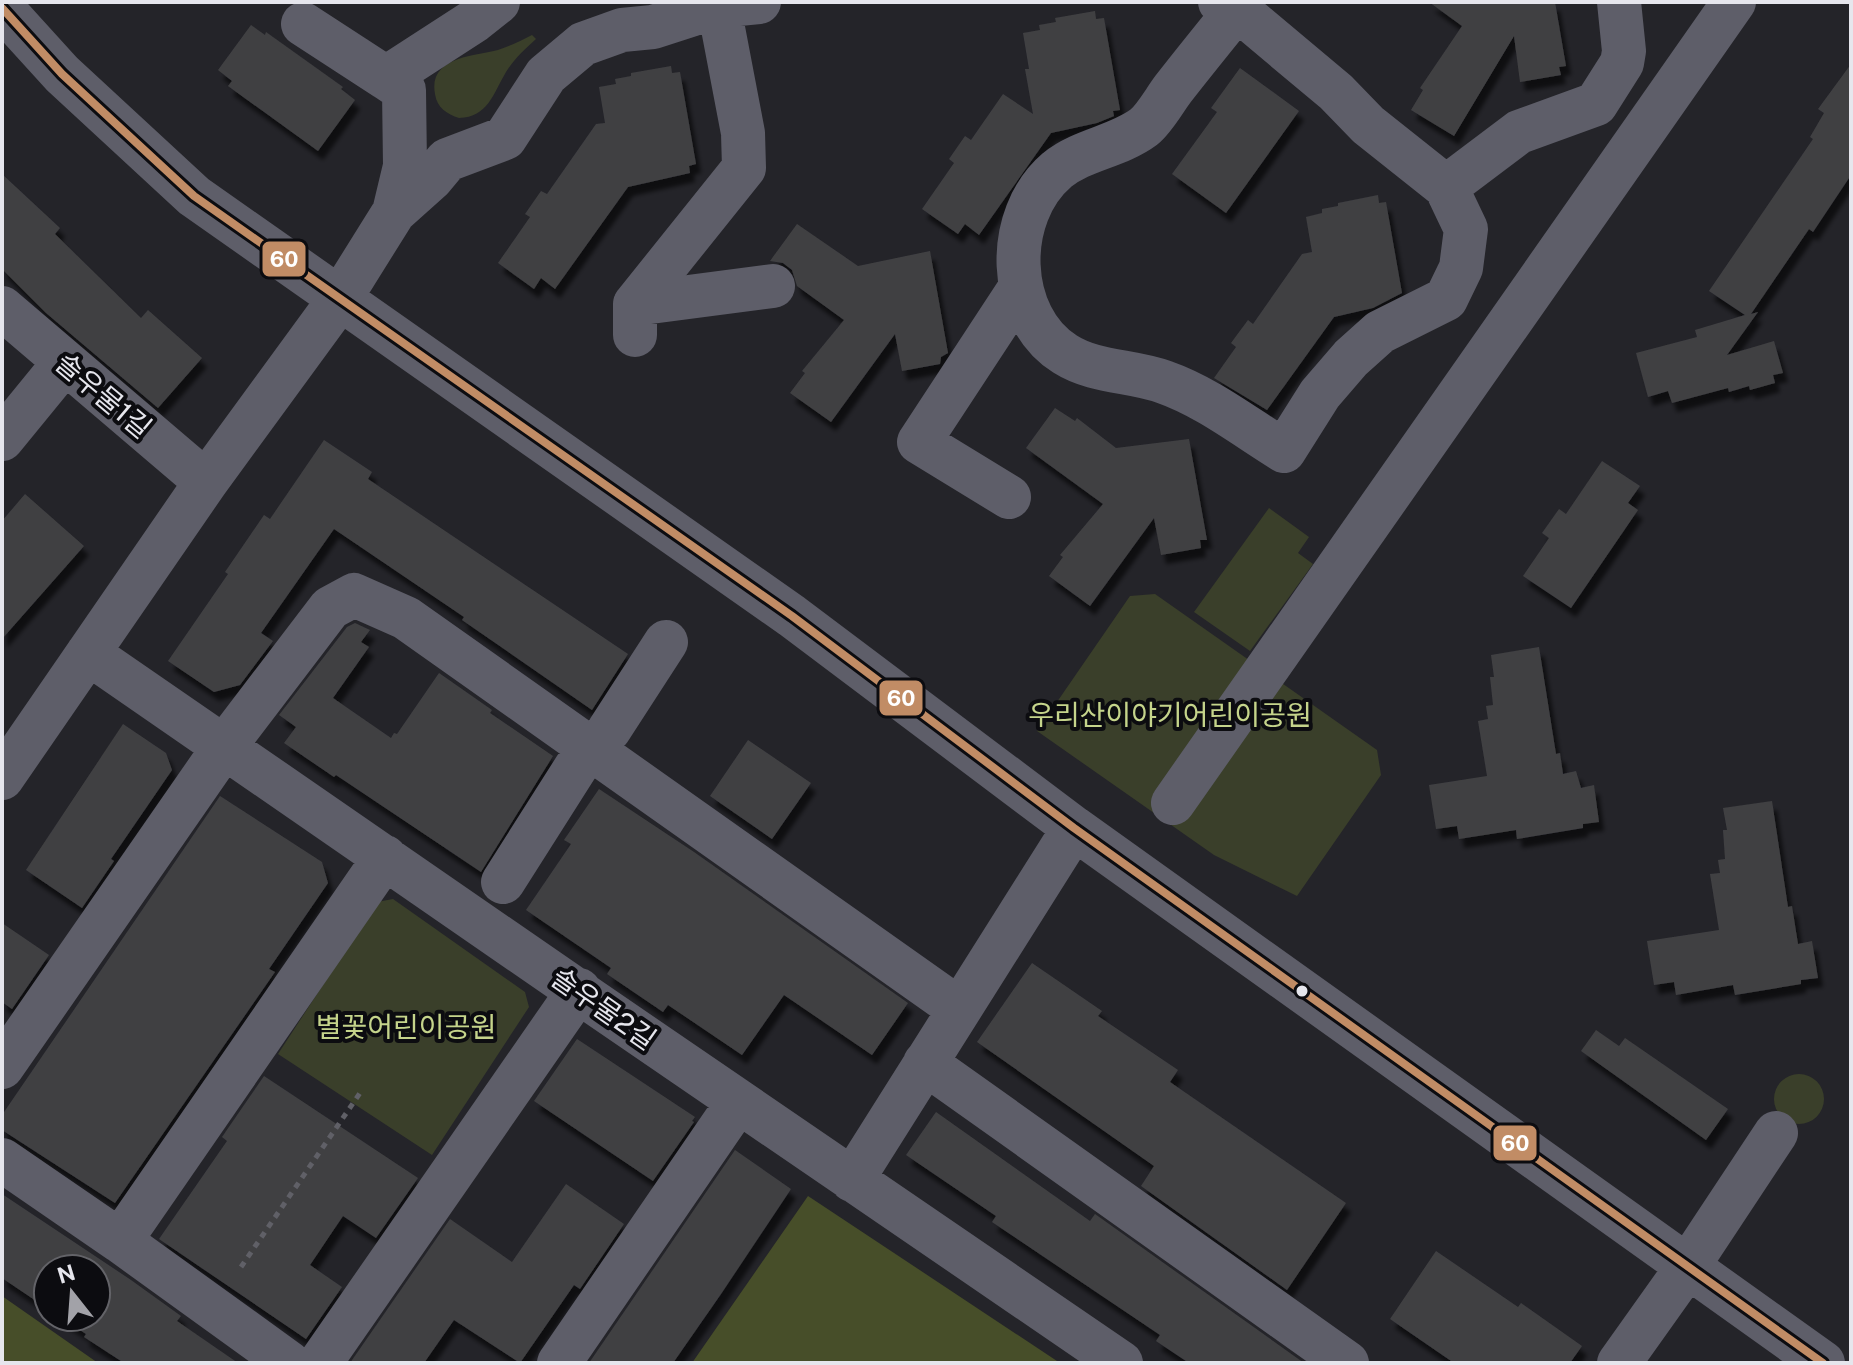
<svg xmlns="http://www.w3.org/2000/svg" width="1853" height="1365" viewBox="0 0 1853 1365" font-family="'Public Sans','Noto Sans KR',sans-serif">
	<defs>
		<filter id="shadow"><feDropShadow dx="5" dy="9" stdDeviation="2" flood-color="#0009"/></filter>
	</defs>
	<rect width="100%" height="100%" fill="#242429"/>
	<!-- green -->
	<path fill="#3a3f2a" d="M532,35L536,39C525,49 514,59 506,72C493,94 488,117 459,118C447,114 437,108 435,94C428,57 474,56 498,50C510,46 521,41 532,35Z
		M1269,508L1309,537L1298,553L1313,564L1250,651L1194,612Z
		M1155,594L1377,750L1381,775L1297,896L1214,855L1037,731L1130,596Z
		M393,899L525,992L529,1007L432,1155L278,1054L377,902Z
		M1774 1099a25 25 0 1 1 50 0a25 25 0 1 1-50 0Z"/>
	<!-- forest -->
	<path fill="#474e29" d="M808,1196L1060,1363H692Z
		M2,1296L98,1363H2Z"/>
	<!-- building -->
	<path fill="#404043" filter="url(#shadow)" d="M1429,2H1555L1566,66L1559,67L1561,75L1520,82L1514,36L1454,136L1411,110L1423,90L1420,88L1462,26Z
		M1095,11L1096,19L1104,18L1120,110L1113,111L1114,116L1097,123L1051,133L979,235L965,224L958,234L922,209L954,163L949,159L965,136L971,140L1003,94L1033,114L1025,69H1029L1023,33L1040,30L1039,25L1056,22L1055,18Z
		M251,25L265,35L266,32L343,87L341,89L355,100L318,151L228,86L232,81L218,70Z
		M1851,64V175L1813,232L1809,229L1751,314L1758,312L1727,355L1774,341L1783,373L1773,375L1775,383L1750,390L1749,386L1729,392L1728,388L1672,403L1668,391L1648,397L1636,353L1697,337L1695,330L1745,315L1709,291L1813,139L1810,137L1824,113L1818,109Z
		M671,66L672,73L680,72L696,164L689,166L690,173L628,187L555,289L541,278L534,289L498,263L530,217L525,214L541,191L547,194L596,124L605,123L599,87L616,84L615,79L631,76V73Z
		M1240,68L1299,111L1226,213L1172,174L1217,112L1211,108Z
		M2,174L60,228L55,234L141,318L148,310L202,358L158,408L46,313L2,269Z
		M1378,195L1379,203L1386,202L1402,293L1373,308L1334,317L1267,410L1214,378L1236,347L1231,343L1248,320L1253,324L1302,254L1312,252L1306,217L1322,213V209L1338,206V203Z
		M797,224L858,266L930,251L948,353L941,357L940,364L902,371L895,334L831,422L790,393L805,373L802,371L844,320L797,286L792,270L783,263L770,261Z
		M1055,408L1075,421L1077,418L1116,448L1189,439L1207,540H1200L1201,548L1161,555L1154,518L1090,606L1049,576L1063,557L1060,555L1103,504L1026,448Z
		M324,440L372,472L368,479L628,654L592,710L462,620L464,617L334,529L261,633L273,641L240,685L214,692L168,661L228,574L225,572L264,515L270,519Z
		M1602,461L1640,486L1628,503L1638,510L1571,608L1523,576L1549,538L1542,533L1559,509L1566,514Z
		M25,494L84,546L2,639V521Z
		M355,623L370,630L361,642L369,647L333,698L391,738L394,733L397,734L439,673L492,710L490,713L553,756L481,872L336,775L334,777L284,743L296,727L279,715L347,627Z
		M1539,647L1556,754L1560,753L1563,774L1576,771L1581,788L1594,785L1599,822L1583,824V828L1517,839L1516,830L1459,839L1457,826L1436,829L1429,785L1487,776L1478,721L1488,719L1486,706L1493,705L1490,677H1494L1491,655Z
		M123,724L166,753L172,770L111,859L114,861L82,908L26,870Z
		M748,740L811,783L772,839L710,796Z
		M599,789L694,852L908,1003L872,1055L784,995L742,1055L668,1005L663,1012L607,974L611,968L526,910L571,844L564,840Z
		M220,796L322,862L328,883L269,969L275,972L115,1203L2,1130V1115Z
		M1772,801L1788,907L1792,906L1798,944L1812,941L1818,978L1801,980V984L1735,995L1733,985L1676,995L1674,982L1654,985L1647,941L1719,930L1710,874L1720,873L1718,860L1725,859L1723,830H1727L1723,808Z
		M2,923L49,955L12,1009L2,1002Z
		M1032,963L1102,1011L1098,1016L1178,1070L1170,1082L1346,1203L1287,1290L1141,1186L1154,1166L977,1042Z
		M1596,1030L1619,1046L1625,1038L1728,1109L1706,1140L1581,1051Z
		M577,1039L695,1117L692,1121L694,1122L653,1181L534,1101Z
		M264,1076L418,1178L376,1238L343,1216L310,1265L342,1287L306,1339L159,1239L227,1141L222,1137Z
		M936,1112L1090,1221L1095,1214L1304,1363H1189L1156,1341L1160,1335L992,1222L996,1216L906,1155Z
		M735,1150L791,1189L721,1294L673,1363H589Z
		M566,1184L624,1224L580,1289L574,1285L520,1363L454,1320L424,1363H350L450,1219L512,1262Z
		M2,1194L131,1280L181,1316L177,1321L238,1363H124L84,1337L86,1334L60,1317H96V1269H48V1309L2,1278Z
		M1436,1251L1518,1307L1521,1303L1582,1346L1570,1363H1454L1390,1319Z"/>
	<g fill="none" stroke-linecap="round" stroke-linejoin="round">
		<!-- path -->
		<path stroke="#606067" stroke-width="5" stroke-dasharray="6 6" stroke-linecap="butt" d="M241,1267L360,1093"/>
		<!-- minor -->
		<path stroke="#5e5e69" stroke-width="44" d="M1220,2L1237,9L1336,92L1368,125L1446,187L1466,229L1461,268L1446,299L1380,332L1351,358L1320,394L1284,451C1245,427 1207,397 1164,382C1131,370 1095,373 1065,354C1006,317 1003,216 1057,170C1083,149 1117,147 1144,127C1155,118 1164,101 1173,89C1194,62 1216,35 1237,9L1242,2
			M2,8L62,74L194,196L792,616L1074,828L1823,1363
			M303,24L386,78
			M1446,187L1519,132L1596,104L1622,63L1624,51L1619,2
			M394,212L405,166L404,90L386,78L474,21L498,2
			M635,304L773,286
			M2,308L206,482
			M635,335V304L744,168L743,133L718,2
			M2,439L65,362
			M1009,497L919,442L1020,288
			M88,653C431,891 776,1128 1121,1363
			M609,730L666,642
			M2,778L206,482L339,300L394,212L432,178L447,160L505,138L546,75L583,44L622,30L653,27L718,6L759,2
			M1173,803L1734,2
			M503,882L576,767
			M925,1063L1347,1363
			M2,1067L224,747L330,608L354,595L406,618L959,1009
			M2,1160L120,1241L289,1363
			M852,1180L1074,828
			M120,1241L385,857
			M320,1363L579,990
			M559,1363L738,1102
			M1619,1363L1688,1266L1776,1133"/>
		<!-- bus-1 casing -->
		<g stroke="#0c0c10" stroke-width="14">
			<path id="bus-1" d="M2,8L62,74L194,196L792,616L1074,828L1823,1363"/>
		</g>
		<!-- bus-1 -->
		<use href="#bus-1" stroke="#c18c65" stroke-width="8"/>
	</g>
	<!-- markers -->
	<circle fill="#e6e6ed" stroke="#0c0c10" stroke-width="3" cx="1302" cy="991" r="7"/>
	<g text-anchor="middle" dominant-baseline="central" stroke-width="8" stroke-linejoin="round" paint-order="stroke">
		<!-- street labels -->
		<g font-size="28" fill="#e6e6ed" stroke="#0c0c10">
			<text transform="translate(104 395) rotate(40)">솔우물1길</text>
			<text transform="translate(604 1008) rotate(35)">솔우물2길</text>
		</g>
		<!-- park labels -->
		<g font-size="28" fill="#c5d48b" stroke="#0c0c10">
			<text x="1170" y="714">우리산이야기어린이공원</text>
			<text x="406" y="1026">별꽃어린이공원</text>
		</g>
	</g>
	<g stroke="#0c0c10" stroke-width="3">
		<rect x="261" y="240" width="46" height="38" rx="8" fill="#c18c65"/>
		<rect x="878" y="679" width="46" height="38" rx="8" fill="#c18c65"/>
		<rect x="1492" y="1124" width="46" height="38" rx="8" fill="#c18c65"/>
	</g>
	<g font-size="22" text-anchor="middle" font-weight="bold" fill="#fff">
		<text x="284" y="267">60</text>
		<text x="901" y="706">60</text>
		<text x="1515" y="1151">60</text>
	</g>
	<!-- border -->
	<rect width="1853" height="1365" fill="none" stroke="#e6e6ed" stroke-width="8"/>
	<!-- north arrow -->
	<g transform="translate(72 1293) rotate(343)"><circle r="38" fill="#0c0c10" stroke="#636368" stroke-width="2"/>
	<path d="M0-6L14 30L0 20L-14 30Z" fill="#a2a2a8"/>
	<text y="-12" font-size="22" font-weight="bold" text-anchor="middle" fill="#e6e6ed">N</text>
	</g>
</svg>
